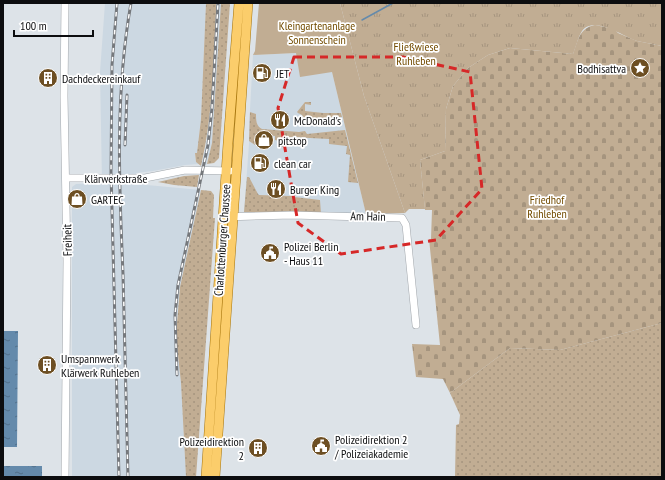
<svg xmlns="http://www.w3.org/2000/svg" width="665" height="480" viewBox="0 0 665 480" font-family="'PT Sans Narrow',sans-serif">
	<defs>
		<pattern id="grass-dots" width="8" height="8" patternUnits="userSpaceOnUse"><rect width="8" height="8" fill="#c1ad93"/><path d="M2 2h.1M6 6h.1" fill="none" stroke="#a5947e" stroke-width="1.8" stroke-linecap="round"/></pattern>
		<pattern id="cemetery-stones" width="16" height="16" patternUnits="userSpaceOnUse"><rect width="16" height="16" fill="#c1ad93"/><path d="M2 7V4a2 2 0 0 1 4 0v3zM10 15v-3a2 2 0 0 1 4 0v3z" fill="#a5947e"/></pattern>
		<pattern id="park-tufts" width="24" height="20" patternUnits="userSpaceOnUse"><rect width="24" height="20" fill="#c1ad93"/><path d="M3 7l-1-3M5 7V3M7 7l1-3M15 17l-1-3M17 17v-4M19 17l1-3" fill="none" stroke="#a5947e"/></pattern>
		<pattern id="water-ripples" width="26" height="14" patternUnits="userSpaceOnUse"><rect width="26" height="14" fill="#648aab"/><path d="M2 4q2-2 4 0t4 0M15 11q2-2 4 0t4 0" fill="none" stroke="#516f8a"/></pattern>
	</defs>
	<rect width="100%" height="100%" fill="#dde3e8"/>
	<!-- built -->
	<path fill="#ccd8e2" d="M105,3H206L201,119L197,153H195V156L196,162L199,164L185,165L153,171L136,173V184L201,190L180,287L177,323V346L181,383L186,477H72V187L76,184L102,183L100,72Z
		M216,3H221V18L212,143L207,164L201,166L206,146L209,120Z
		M296,53L332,72L366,214L244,212L250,130L249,128L253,55Z"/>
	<!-- grass -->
	<path fill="url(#grass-dots)" d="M206,3H216V12C213,63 213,116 201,166L196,162L195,153H197L201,119Z
		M221,3H230L219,158L214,163L207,164L212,143Z
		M305,102H311V105L305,104V111L323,113H341L342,117L308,119L304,127C305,121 305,115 298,113L297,112Z
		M250,112L256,114C256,120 256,126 262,129L299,132L305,131L307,134L345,130L358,183L348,182L350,155L346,154L347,146L329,144V139L291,137C285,140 284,136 283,147L279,146V141L275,140V136L256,134L255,145L249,141Z
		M199,175L197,187L174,185L158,182L184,176Z
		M247,177H249L258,194L259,195L290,196L292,194L294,197L320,200L321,214L244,212Z
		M201,190L211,191L214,195L213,218H215L196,477H186L181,383L177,346V323L180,287Z
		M662,323V477H455L456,425L459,424L460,415L450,393L510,348L560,350Z"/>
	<!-- cemetery -->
	<path fill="url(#cemetery-stones)" d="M595,25L614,29L618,33L637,41L662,46V323L560,350L510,348L450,393L443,379L416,377L412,344L440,345L429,239H431L432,210H425L420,160L445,151L446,109L453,86L468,68L488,55L510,48L573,54C578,41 579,28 595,25Z"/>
	<!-- park -->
	<path fill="url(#park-tufts)" d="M340,3H662V46C654,44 645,43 637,41C624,37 594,15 582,31C578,37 576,47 573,54L510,48L488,55L468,68L453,86L446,109L445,151L420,160L425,209H409L405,213L364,96Z"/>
	<!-- garden -->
	<path fill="#c1ad93" d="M259,3H340L364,96L405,213L366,214L332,72L300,77L296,53L253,55L255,51Z"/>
	<!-- water -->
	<path fill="url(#water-ripples)" d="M3,331H18L17,447H3Z
		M3,466H42V477H3Z"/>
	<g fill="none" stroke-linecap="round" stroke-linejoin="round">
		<!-- stream -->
		<path stroke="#648aab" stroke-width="1.5" d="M362,20L393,3"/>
		<!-- minor casing -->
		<g stroke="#a2a7ac" stroke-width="8">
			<path id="minor" d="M65,3L64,96L67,261L65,477
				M66,178H145L185,170L230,171
				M224,217L292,215L402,218L406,225L416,325"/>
		</g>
		<!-- major casing -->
		<g stroke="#a6740b" stroke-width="10">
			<path id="major" d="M206,477L228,143L239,3
				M215,477L248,3"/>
		</g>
		<!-- minor -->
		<use href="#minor" stroke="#fff" stroke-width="7"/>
		<!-- major -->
		<use href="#major" stroke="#fbcd6b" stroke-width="9"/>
		<!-- rail casing -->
		<g stroke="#75787c" stroke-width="3">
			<path id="rail" d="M117,3L112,65L111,172L119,477
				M125,145L127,95
				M177,375L175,315L178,285L208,145L212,108L218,3
				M128,477C126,409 125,342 123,274C119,184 115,93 131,3"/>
		</g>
		<!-- rail -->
		<use href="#rail" stroke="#fff" stroke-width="1.5" stroke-dasharray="4.5" stroke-linecap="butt"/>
	</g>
	<!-- marked area -->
	<path fill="none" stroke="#d62828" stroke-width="3" stroke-dasharray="8 5" stroke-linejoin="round" d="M294,57H403L470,72L482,189L436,240L341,254L298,223L278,108Z"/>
	<!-- icons -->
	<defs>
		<g id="sight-disc" transform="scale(1)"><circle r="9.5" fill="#6d4f23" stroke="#fff"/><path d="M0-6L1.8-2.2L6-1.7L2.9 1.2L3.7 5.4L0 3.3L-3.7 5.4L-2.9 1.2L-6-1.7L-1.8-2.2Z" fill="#fff"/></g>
		<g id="fuel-disc" transform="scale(1)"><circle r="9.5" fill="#6d4f23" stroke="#fff"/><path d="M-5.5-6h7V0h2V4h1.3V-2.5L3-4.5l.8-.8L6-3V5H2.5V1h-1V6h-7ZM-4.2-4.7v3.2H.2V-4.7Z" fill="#fff"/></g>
		<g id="building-disc" transform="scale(1)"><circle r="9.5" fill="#6d4f23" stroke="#fff"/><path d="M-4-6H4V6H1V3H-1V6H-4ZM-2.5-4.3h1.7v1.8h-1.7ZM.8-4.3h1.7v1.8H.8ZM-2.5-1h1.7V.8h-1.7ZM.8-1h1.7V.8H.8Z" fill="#fff"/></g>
		<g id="restaurant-disc" transform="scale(1)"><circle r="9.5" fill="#6d4f23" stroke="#fff"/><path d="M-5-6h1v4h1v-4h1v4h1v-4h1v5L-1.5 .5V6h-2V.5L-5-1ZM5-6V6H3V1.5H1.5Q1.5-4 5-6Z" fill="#fff"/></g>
		<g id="shop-disc" transform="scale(1)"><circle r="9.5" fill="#6d4f23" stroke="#fff"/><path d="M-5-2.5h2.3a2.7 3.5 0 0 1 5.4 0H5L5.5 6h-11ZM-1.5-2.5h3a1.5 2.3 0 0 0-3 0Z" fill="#fff"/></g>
		<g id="civic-disc" transform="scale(1)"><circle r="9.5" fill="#6d4f23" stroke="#fff"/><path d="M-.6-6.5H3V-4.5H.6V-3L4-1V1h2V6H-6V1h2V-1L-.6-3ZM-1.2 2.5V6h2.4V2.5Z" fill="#fff"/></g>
	</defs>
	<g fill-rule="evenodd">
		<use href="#sight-disc" x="640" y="68"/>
		<use href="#fuel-disc" x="262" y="73"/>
		<use href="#building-disc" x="48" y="78"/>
		<use href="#restaurant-disc" x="280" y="120"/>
		<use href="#shop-disc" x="264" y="140"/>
		<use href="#fuel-disc" x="260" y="163"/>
		<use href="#restaurant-disc" x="276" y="189"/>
		<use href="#shop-disc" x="77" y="199"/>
		<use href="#civic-disc" x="270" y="253"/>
		<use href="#building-disc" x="47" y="365"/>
		<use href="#civic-disc" x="321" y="446"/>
		<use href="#building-disc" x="258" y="448"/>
	</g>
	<g text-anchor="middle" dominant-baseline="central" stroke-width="3.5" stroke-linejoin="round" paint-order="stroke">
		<!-- park labels -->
		<g font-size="12" fill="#734c00" stroke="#fff">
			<text x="317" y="25">Kleingartenanlage<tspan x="317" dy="14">Sonnenschein</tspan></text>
			<text x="416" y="46">Fließwiese<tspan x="416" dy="14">Ruhleben</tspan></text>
			<text x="547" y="199">Friedhof<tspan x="547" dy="14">Ruhleben</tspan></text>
		</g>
		<!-- poi labels -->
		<g font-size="12" fill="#0c0d0f" stroke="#fff" text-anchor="start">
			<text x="626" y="68" text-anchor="end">Bodhisattva</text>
			<text x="276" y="73">JET</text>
			<text x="62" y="78">Dachdeckereinkauf</text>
			<text x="294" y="120">McDonald's</text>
			<text x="278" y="140">pitstop</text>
			<text x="274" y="163">clean car</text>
			<text x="290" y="189">Burger King</text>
			<text x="91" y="199">GARTEC</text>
			<text x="284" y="246">Polizei Berlin<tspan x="284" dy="14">- Haus 11</tspan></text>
			<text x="61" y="358">Umspannwerk<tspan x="61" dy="14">Klärwerk Ruhleben</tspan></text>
			<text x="335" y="439">Polizeidirektion 2<tspan x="335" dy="14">/ Polizeiakademie</tspan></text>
			<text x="244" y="441" text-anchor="end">Polizeidirektion<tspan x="244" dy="14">2</tspan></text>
		</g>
		<!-- street labels -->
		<g font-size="12" fill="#0c0d0f" stroke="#fff">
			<text x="116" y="178">Klärwerkstraße</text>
			<text transform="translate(368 216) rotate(1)">Am Hain</text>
			<text transform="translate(67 240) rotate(-91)">Freiheit</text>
			<text transform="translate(222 240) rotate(-86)">Charlottenburger Chaussee</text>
		</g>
	</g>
	<!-- border -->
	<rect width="665" height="480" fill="none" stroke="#0c0d0f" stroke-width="8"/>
	<!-- scale -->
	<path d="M14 30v6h79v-6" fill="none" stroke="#0c0d0f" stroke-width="2"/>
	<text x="20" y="30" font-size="12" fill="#0c0d0f" stroke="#ffffff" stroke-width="3" paint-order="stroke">100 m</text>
</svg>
